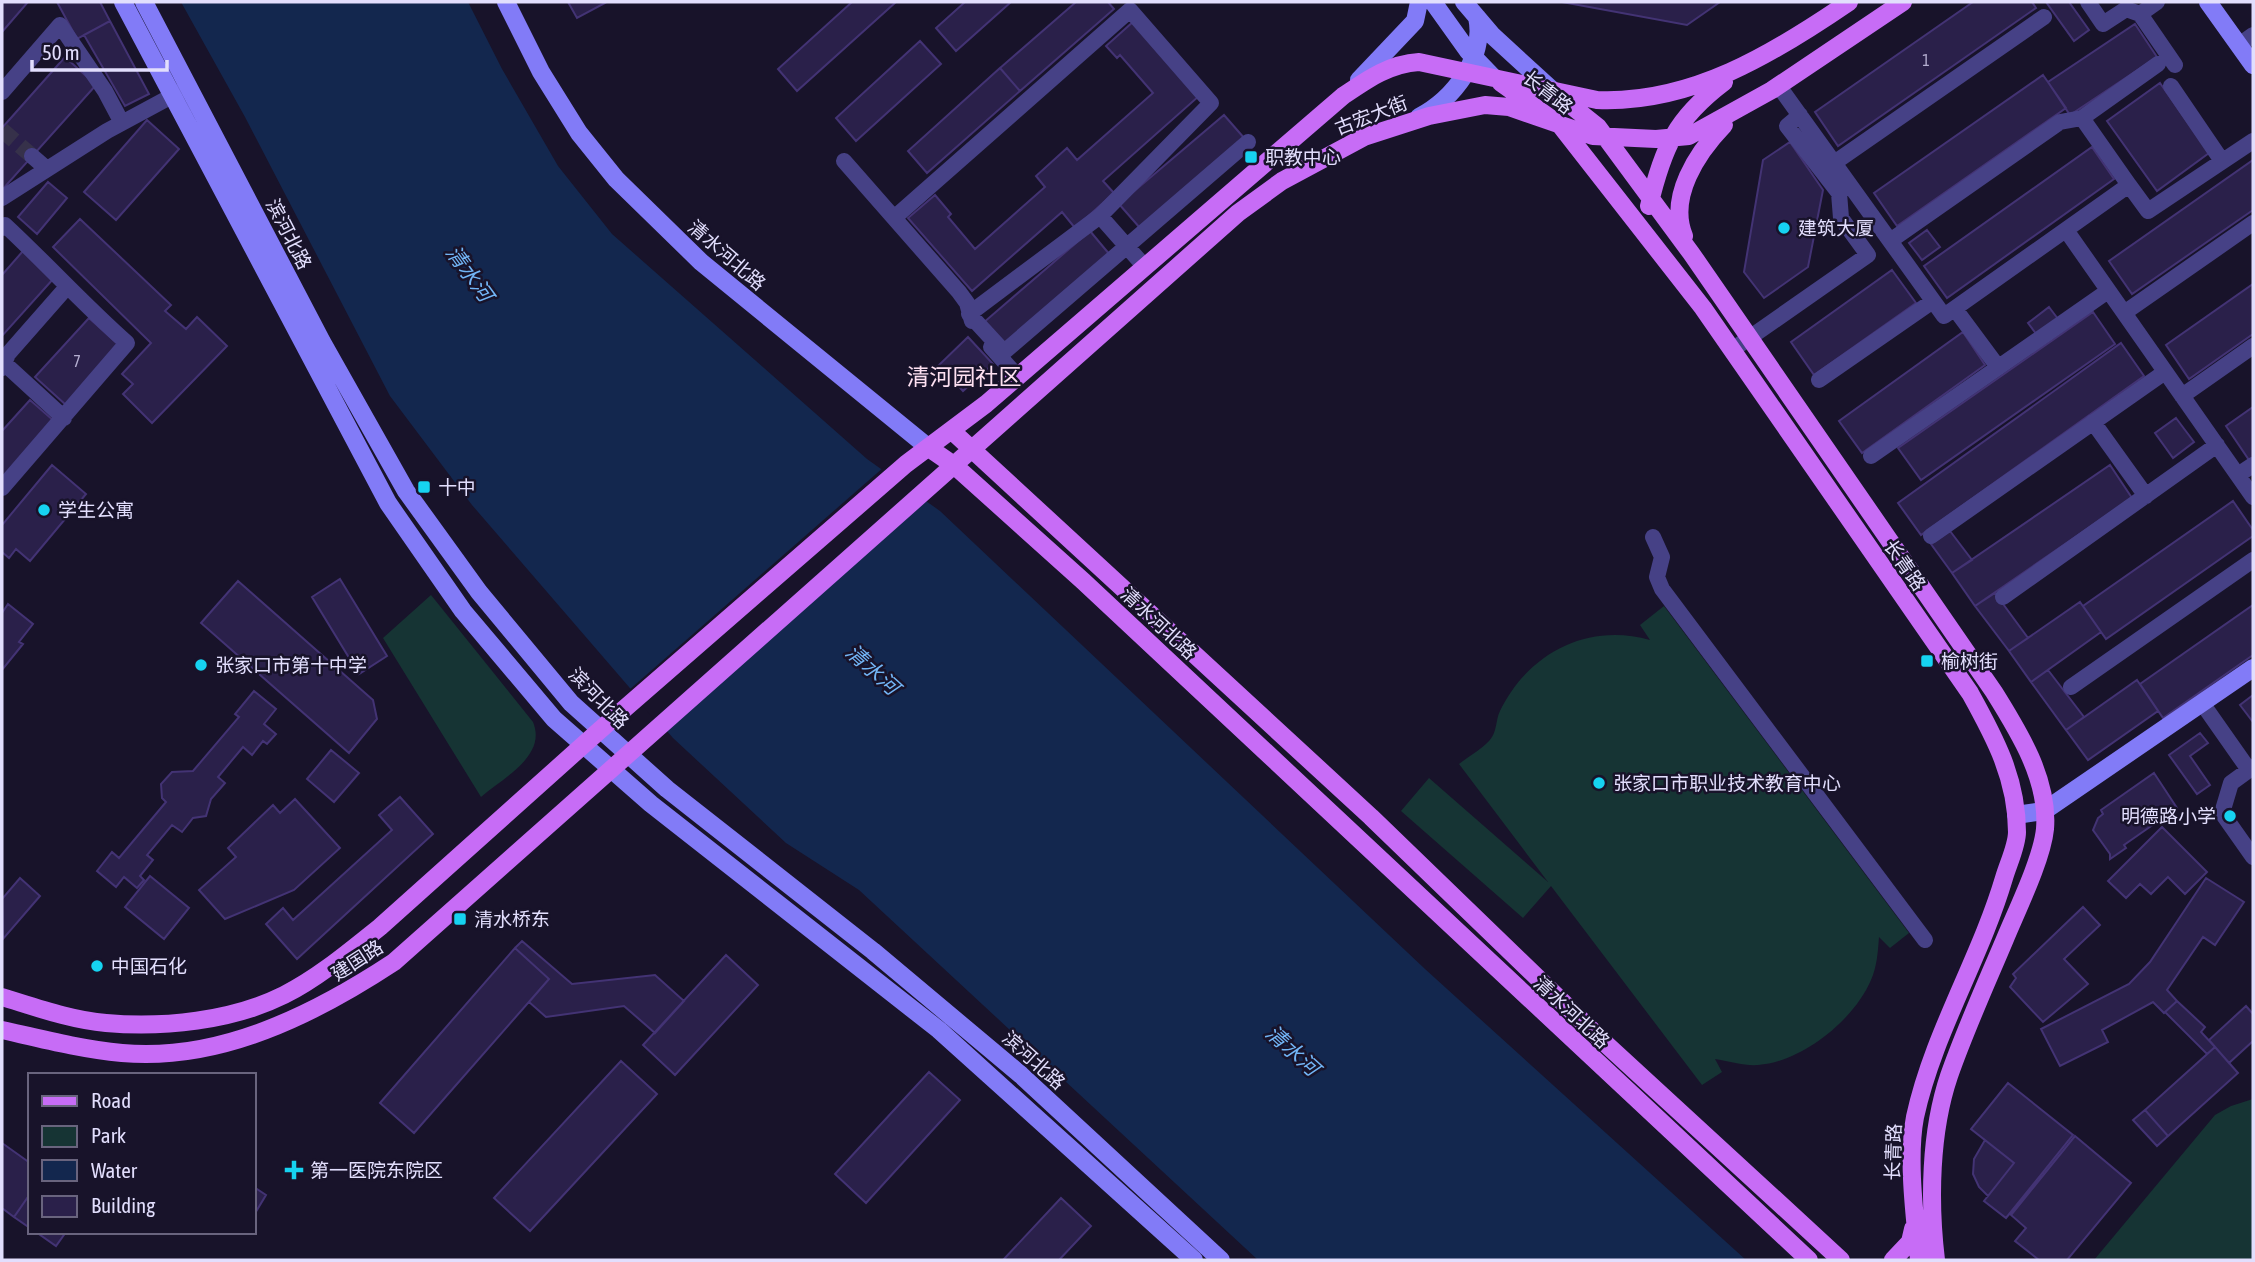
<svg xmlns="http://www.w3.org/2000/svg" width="2255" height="1262" viewBox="0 0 2255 1262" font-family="'Asap Condensed','Noto Sans SC',sans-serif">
	<rect width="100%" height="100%" fill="#18132a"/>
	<!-- green -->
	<path fill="#163434" d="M431,595L533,722C547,756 504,777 481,797L383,638Z
		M1664,606L1909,933L1890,948L1879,937C1878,951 1877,967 1871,980C1854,1020 1802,1062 1758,1065C1745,1066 1728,1061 1715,1059L1722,1072L1702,1085L1551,886L1523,918L1401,811L1429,778L1548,882L1459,764C1469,756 1486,747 1492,737C1497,729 1496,719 1500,711C1528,653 1588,622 1650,640L1640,625Z
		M2253,1099V1260H2094L2215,1115L2231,1106Z"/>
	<!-- water -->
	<path fill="#13274e" d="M181,2H468L502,69L558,166L612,234L867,459L940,511L1425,969L1746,1260H1258L859,890L786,843L673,738L472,505L390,396L245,117Z"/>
	<!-- pier -->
	<path fill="#18132a" d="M884,467L929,499L664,731L629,690Z"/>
	<!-- building -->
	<path fill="#2a204a" stroke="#433374" stroke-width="2" d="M2,2H28L2,32Z
		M57,2H100L110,21L77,39Z
		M568,2H604L605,3L577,18Z
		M852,2H896L797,91L778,69Z
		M965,2H1011L956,51L936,28Z
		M1076,2H1108L1114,9L1020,91L1000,68Z
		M1562,2H1720L1687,25Z
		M1973,2H2032L2036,8L1838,146L1815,112Z
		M2046,2H2069L2089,30L2074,41Z
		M110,21L149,94L125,106L84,35Z
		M1134,21L1199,96L1103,181L1114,193L1075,228L1062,212L972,291L908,218L935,195L951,214L948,217L975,249L1045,187L1036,176L1067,148L1077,160L1153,93L1120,55L1117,58L1106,46Z
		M2135,24L2157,57L2070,115L2048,82Z
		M920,41L941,64L856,141L836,118Z
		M65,57L96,85L2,190V128Z
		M1000,68L1020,91L927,173L908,151Z
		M2043,75L2066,108L1897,226L1874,193Z
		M2160,83L2209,153L2157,191L2107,121Z
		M1224,115L1245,139L1140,228L1119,204Z
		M147,120L179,149L116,220L84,192Z
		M1790,142L1823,190L1808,267L1764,298L1744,272L1763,160Z
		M2092,147L2114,179L1947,298L1924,266Z
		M2253,160V210L2132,294L2109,261Z
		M48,182L67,198L37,234L18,217Z
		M80,219L171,305L165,311L186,329L197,317L227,346L152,423L123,394L133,384L122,374L151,343L53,247Z
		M1927,230L1940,247L1922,260L1909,243Z
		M1090,231L1110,255L1004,347L983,323Z
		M23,251L54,278L2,336V275Z
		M1892,270L1916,303L1814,375L1791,342Z
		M2253,284V334L2189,379L2166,345Z
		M2049,307L2058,319L2037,335L2028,323Z
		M2093,312L2115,344L1921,480L1898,448Z
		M89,318L119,345L66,405L35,377Z
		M1963,332L1985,365L1862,453L1839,421Z
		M968,337L993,364L963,391L939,365Z
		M2121,343L2144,376L1921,535L1898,503Z
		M30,400L54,421L2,479V431Z
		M2253,407V457L2249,460L2226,426Z
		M2176,418L2194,442L2173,458L2155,433Z
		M52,465L86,494L30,561L16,549L9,558L2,552V525Z
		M2110,465L2132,498L1975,606L1952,573Z
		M2233,501L2253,530V536L2106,639L2083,606Z
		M1950,531L1972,560L1952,573L1931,544Z
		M340,579L387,656L359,674L312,597Z
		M238,581L373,700L377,719L349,753L201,623Z
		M1995,593L2028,638L2009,651L1975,606Z
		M2080,602L2101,632L2031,682L2009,651Z
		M8,604L33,624L19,642L23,644L2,670V613Z
		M2253,605V655L2163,718L2140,684Z
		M2048,670L2084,717L2066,730L2031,682Z
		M2137,680L2158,711L2088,760L2066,730Z
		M254,691L276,709L264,724L276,734L267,744L263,741L252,755L243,747L218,777L225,783L211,799L206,816L193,818L182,832L172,825L147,855L153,860L140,876L144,880L137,888L124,877L116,887L97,871L112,852L119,858L166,802L162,798L161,784L172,772L193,771L239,717L235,714Z
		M2253,695V722L2240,705Z
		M2200,733L2208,743L2190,756L2210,785L2197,794L2169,755Z
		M331,750L359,773L334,802L307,779Z
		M2154,773L2177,808L2124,845L2126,848L2110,859V854L2093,830L2098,818L2103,814L2101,810Z
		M400,797L433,834L297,959L266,924L283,908L293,920L392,830L379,815Z
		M295,799L340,848L294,890L225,919L199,890L236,857L228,848L273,805L280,813Z
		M2162,827L2207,872L2185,894L2168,877L2151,894L2140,884L2126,898L2108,881Z
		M150,876L189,908L164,939L125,907Z
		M20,878L40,896L3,939L2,899Z
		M2206,878L2244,902L2215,945L2203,937L2167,990L2177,1001L2164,1013L2153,1002L2102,1030L2108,1042L2060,1066L2041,1029L2129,984L2150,962Z
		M2083,907L2100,925L2064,959L2088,984L2043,1022L2010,987L2016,978L2013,974Z
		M522,941L572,984L655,975L684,1001L655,1033L624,1006L546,1017L529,1002L549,979L515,948Z
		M515,948L549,979L414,1133L380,1103Z
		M726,955L758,985L675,1075L643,1045Z
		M2177,1001L2205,1027L2201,1032L2215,1047L2207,1054L2165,1012Z
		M2246,1006L2253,1014V1041L2229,1063L2209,1040Z
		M2215,1047L2238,1073L2168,1136L2145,1110Z
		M621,1061L657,1094L530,1231L494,1198Z
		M929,1072L960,1100L866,1203L835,1174Z
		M2008,1083L2073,1135L2006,1218L1984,1201L2014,1163L1971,1129Z
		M2145,1110L2168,1136L2157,1146L2133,1120Z
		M2075,1136L2131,1183L2067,1260H2039L2015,1241L2026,1228L2011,1215Z
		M1985,1140L2014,1163L1988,1196L1979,1187L1973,1174L1974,1159Z
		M2,1143L30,1163V1194L14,1217L2,1208Z
		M254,1187L266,1195L254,1215Z
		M30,1194V1228L14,1217Z
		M1061,1198L1091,1226L1059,1260H1003Z
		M36,1232H66L56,1246Z"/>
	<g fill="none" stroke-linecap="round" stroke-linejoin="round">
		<!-- street-tunnel -->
		<path stroke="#36314a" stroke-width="16" stroke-dasharray="16 8" stroke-linecap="butt" d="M2,130L32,156"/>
		<!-- street -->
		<path stroke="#464186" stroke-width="16" d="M2088,2L2103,24L2126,9L2140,14L2175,65
			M2140,14L2157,2
			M2239,45L2253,35
			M1778,85L1944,316L2129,185L2082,118
			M2171,86L2222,161
			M2,92L60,25L105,91L122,123
			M32,156L47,169
			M844,161L959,292L967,303L972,321
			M1834,163L2044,17
			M2129,185L2148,211L2253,141
			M2,198L107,131L183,90
			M1100,216L1145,267
			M894,218L1130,10L1211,103L1100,216L969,314L1004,352L1248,142
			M2,228L5,225C47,264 84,305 127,343L2,488
			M2066,230L2253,497
			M1890,241L2060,122L2082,118L2158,64
			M1955,309L1998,367
			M2124,313L2253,223
			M991,347L1018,377
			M1732,350L1868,255L1841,218L1839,193L1787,126L1800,115
			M5,364L64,418
			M2,368L8,354L66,288
			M1819,380L1933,301
			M2182,396L2253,346
			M2093,422L2146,496
			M1871,456L2108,291
			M2238,475L2253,465
			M1931,536L2165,372
			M1653,537L1662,557L1657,577L1662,589L1925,940
			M2003,597L2217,445
			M2071,687L2253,560
			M2202,703L2249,770
			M2253,767L2231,783L2222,813L2253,857"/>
		<!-- secondary -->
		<path stroke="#827bf7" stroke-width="18" d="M123,2L388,503L463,611L554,719L651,804L939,1030L1194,1260
			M144,2L322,342L406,491L479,592L571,703L667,789L873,951L1021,1075L1221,1260
			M506,2L541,72L579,133L616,179L701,262L929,448
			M1433,2L1468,51L1493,77
			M1464,2L1493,36L1552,90
			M2208,2L2253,65
			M1359,80L1415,21L1419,2
			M1419,117C1453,99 1486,58 1477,17
			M2016,815L2044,811L2253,668"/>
		<!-- primary -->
		<path stroke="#c76cf6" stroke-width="18" d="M1501,83L1560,125L1703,308L1970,693C1995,738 2017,779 2017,832C2017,846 2008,864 2004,878C1980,959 1933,1034 1915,1117C1907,1159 1915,1218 1919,1260
			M1553,91L1598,127L1691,253L1994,692C2019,732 2049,780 2045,829C2042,859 2017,910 2005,939C1986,984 1965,1030 1949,1076C1930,1132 1929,1202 1936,1260
			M1649,206C1663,148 1675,119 1724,82
			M1684,236C1668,197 1697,153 1724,125
			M952,431L1371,817L1605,1043L1841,1260
			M929,448L955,466L1083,581L1809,1260
			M2,997C35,1007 71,1020 106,1023C163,1028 232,1021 284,995C318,978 350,951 380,927L600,730L906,464L986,404L1343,96C1368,79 1389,64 1419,62L1597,100C1691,104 1773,54 1849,2
			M2,1030C42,1039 81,1049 122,1053C220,1062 315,1014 394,962L1238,213L1282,181L1364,137L1429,116L1485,105L1509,107L1593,136L1656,139L1689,136L1772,90L1903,2
			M1893,1260L1910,1242L1913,1229"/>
	</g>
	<!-- markers -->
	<g fill="#16d3f1" stroke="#18132a" stroke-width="2.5">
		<rect x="1244" y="150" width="14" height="14" rx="3.5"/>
		<circle cx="1784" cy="228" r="7"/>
		<rect x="417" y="480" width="14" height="14" rx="3.5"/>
		<circle cx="44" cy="510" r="7"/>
		<rect x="1920" y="654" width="14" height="14" rx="3.5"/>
		<circle cx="201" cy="665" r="7"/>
		<circle cx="1599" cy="783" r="7"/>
		<circle cx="2230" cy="816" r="7"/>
		<rect x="453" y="912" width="14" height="14" rx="3.5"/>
		<circle cx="97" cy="966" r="7"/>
		<path d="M290.5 1159.5h7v7h7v7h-7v7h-7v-7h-7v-7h7z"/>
	</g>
	<g text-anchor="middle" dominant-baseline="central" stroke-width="5" stroke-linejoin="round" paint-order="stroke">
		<!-- number labels -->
		<g font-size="16" fill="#b4aed0">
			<text x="1926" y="60">1</text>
			<text x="77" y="361">7</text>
		</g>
		<!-- street labels -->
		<g font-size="19" fill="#e2defd" stroke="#18132a">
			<text transform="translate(1548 92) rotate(38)">长青路</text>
			<text transform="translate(1371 115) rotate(-21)">古宏大街</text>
			<text transform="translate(289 234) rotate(63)">滨河北路</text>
			<text transform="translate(727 255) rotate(41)">清水河北路</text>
			<text transform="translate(1905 565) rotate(55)">长青路</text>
			<text transform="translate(1159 623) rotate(43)">清水河北路</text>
			<text transform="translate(599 698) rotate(46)">滨河北路</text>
			<text transform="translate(357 960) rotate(-33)">建国路</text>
			<text transform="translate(1572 1012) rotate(43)">清水河北路</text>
			<text transform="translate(1034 1060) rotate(42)">滨河北路</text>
			<text transform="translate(1893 1152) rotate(-88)">长青路</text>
		</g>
		<!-- poi labels -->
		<g font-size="19" fill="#e2defd" stroke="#18132a" text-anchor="start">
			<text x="1265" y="157">职教中心</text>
			<text x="1798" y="228">建筑大厦</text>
			<text x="438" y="487">十中</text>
			<text x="58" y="510">学生公寓</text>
			<text x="1941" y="661">榆树街</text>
			<text x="215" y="665">张家口市第十中学</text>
			<text x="1613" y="783">张家口市职业技术教育中心</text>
			<text x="2216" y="816" text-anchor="end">明德路小学</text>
			<text x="474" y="919">清水桥东</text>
			<text x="111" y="966">中国石化</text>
			<text x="310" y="1170">第一医院东院区</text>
		</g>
		<!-- water labels -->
		<g font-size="21" font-style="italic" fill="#72b5f6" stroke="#18132a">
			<text transform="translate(470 273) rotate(54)">清水河</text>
			<text transform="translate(873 669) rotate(42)">清水河</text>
			<text transform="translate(1293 1050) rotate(42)">清水河</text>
		</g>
		<!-- quarter labels -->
		<g font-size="23" fill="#fde0f1" stroke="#18132a">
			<text x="964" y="377">清河园社区</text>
		</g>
	</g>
	<!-- border -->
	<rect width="2255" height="1262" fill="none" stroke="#e2defd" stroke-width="7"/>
	<!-- legend -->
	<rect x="28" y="1073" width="228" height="161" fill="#18132a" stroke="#69647e" stroke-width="2"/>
	<rect x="42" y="1096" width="35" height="10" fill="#c76cf6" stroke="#69647e" stroke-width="2"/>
	<text x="91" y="1108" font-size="21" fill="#e2defd">Road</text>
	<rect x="42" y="1126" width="35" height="21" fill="#163434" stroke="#69647e" stroke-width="2"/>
	<text x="91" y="1143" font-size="21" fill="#e2defd">Park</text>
	<rect x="42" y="1160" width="35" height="21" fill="#13274e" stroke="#69647e" stroke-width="2"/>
	<text x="91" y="1178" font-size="21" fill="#e2defd">Water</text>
	<rect x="42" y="1196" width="35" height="21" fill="#2a204a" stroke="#69647e" stroke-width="2"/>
	<text x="91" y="1213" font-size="21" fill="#e2defd">Building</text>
	<!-- scale -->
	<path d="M32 60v10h135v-10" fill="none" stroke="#e2defd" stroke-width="3.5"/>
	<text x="42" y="60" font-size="21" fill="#e2defd" stroke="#18132a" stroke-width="5" paint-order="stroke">50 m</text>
</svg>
